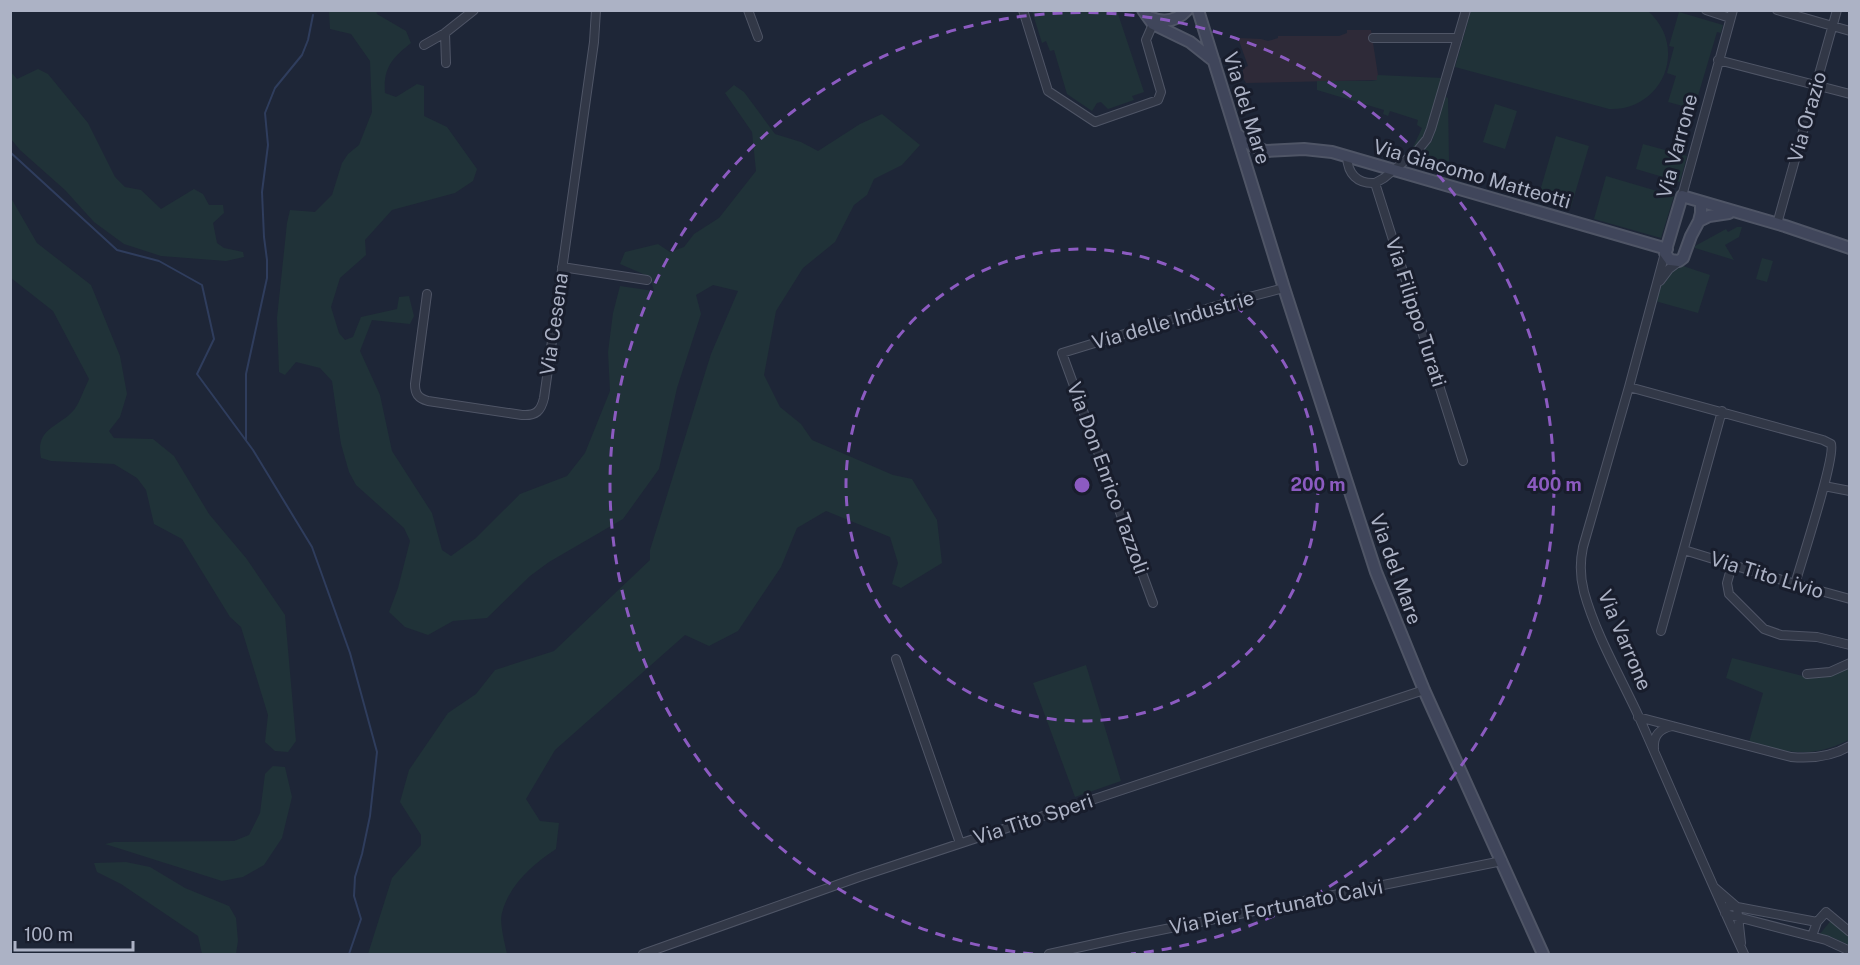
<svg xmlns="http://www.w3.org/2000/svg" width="1860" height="965" viewBox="0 0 1860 965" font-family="'Public Sans',sans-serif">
	<rect width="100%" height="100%" fill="#1e2637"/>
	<!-- medical -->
	<path fill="#2e2a38" d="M1347,30H1371L1378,75L1377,80L1246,83L1243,78V68L1248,66L1238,38L1261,39L1268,41L1278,38V36H1339L1347,33Z"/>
	<!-- green -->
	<path fill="#203238" d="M329,11H376L377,14L406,31L411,43C392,58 383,68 385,93L396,97L417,84L424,86V116L447,127L477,169L473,181L455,193L392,210L365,240L366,255L340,278L331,307L339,333L345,340L353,337L361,317L397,309L399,297L409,296L414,316L410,324L372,320L360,351L380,395L392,451L432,513L442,550L451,556L476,538L520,494L567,476L585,453L610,391L608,352L613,313L620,286L654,291L650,277L620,264L625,252L658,244L670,252L684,247L694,234L719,218L756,171L752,132L725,93L734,85L744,92L775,134L801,142L818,151L860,124L882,114L920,145L902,165L874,179L867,195L854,205L835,242L803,268L776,311L764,375L780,407L801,424L812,440L893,475L912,479L937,520L942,563L901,588L892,584L898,563L890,537L826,511L797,528L781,567L738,631L709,646L685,635L555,750L526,799L540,821L559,823L556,849C533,864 509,885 502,913C499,922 505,944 507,954H368L392,878L421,845V835L400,802L409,770L448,713L476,694L495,670L554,651L650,560V550L711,354L738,291L713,285L696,295L701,314L677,388L659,469L623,519L549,562L530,576L487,618L453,621L428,635L405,627L389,612L398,588L410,541L404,528L356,485L349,472L341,444L332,381L320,368L296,362L285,375L279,372L277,318L287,223L290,210L315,212L332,195L342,163L348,154L359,145L372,112L370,61L351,34L330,29Z
		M1032,11H1117L1144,92L1132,96L1134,100L1108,109L1101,102L1097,103L1092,111L1067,94L1054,50L1050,51L1046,41L1042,43Z
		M1471,11H1648C1689,47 1663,111 1609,109L1455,67Z
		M1679,12L1723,25L1721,33L1717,32L1694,109L1668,102L1676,76L1667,73L1674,47L1669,46Z
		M38,69L48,74L88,123L115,177L125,187L141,190L161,209L194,189L203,194L209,205H223L224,213L213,223L217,243L224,248L243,252L244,257L226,261L161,256L124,244L94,222L65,190L20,150L11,139V72L17,79Z
		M1378,75L1443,78L1426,135L1421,142L1407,154L1414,145L1422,128L1417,125L1418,120L1390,111L1388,116L1383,114L1384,110L1317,90V81H1371L1377,80V76Z
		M1445,97L1448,98L1449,161L1412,162L1432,141Z
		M1495,104L1517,111L1505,149L1483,142Z
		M1556,136L1589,146L1571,207L1538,198Z
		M1643,144L1687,156L1680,182L1636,169Z
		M1606,176L1674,196L1661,238L1594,219Z
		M11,198L37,243L91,285L120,356L127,394L120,417L109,431L114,438L153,439L174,456L209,514L246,558L285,615L296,741L288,752L275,751L265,742L268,715L241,627L230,617L182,539L154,524L146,490L137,478L114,464L51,461L41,458C35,428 58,428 74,410C80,402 84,389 89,379L53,311L11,278Z
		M1737,227H1742L1739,237L1725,245L1734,260L1695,248V246L1726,229L1728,232Z
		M1762,258L1773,261L1767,282L1756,279Z
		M1683,266L1710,275L1698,313L1655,301C1661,281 1662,274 1683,266Z
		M1732,658L1811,678L1826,675L1849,665V740C1809,759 1791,753 1749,742L1763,693L1726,678Z
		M1086,665L1121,781L1075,797L1033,683Z
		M273,766L285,767L292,797L282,838L264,865L243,877L222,881L105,844L114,842L234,841L249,835L260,813L265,774Z
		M126,862L150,867L185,888L229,906L236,918L238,941L236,954H202L198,936L121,884L97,872L94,863Z
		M1833,918L1849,933V945L1831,937L1819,935Z"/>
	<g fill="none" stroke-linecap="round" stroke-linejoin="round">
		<!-- stream -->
		<path stroke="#2f3d5d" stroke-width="2" d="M10,152L117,250L159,261L202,285L214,339L197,374L253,450L312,547L350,653L377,752L370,816L362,854L355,877L354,896L361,919L349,954
			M246,440V374L267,278V260L264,237L262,192L268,145L265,113L275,88L302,55L308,40L313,15"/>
		<!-- street casing -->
		<g stroke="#4f5566" stroke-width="10">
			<path id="street" d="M748,10L758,37
				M1023,10L1048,91L1095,122L1158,100L1161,92L1146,40L1153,24
				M1706,10L1730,18
				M1777,10L1850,31
				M445,33L446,63
				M1373,38H1458
				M424,45L445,33L474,10
				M1718,60L1850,94
				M1347,157C1348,174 1357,184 1375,183L1384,178L1418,150L1427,139L1431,129L1466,10
				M1375,183L1463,461
				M1682,196L1733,10
				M1777,224L1837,10
				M1665,253L1629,387L1583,547C1580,561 1580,577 1584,592C1596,635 1620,676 1639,717C1674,796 1708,876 1744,954
				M562,267L647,280
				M1660,281L1669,269L1681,260
				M427,294L415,384C415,394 418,398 428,401L522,415C536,416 541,411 544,398L594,42L596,10
				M1629,387L1823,440L1831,444C1836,456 1801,563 1795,584
				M1824,486L1850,491
				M1684,550L1795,584L1850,599
				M1732,565L1727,583L1729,594L1764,629L1781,635L1817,637L1850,645
				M1153,603L1062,353L1226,303L1284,288
				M1661,631L1722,411
				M896,659L960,843
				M1807,674L1830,672L1850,663
				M1638,717L1791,757C1812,759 1831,757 1850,746
				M1654,749C1653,736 1659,729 1672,726
				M1715,888L1737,907L1741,943
				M1725,913L1727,907L1732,906L1817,922
				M1726,914L1826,940L1850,951
				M1812,936L1817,922L1826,912L1850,932
				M643,954L859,877L1424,690
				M1049,954L1131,936L1502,861"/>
		</g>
		<!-- secondary casing -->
		<g stroke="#4f5566" stroke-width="14">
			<path id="secondary" d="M1143,10L1153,24L1190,42L1214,61
				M1198,10L1284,288L1376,572L1424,690L1543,954
				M1149,17C1163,23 1176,22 1187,10
				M1237,134L1251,145L1265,151L1304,149L1332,152L1667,249
				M1701,202V213L1699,221L1691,236L1683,258L1679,261L1670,260L1665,253L1682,196L1785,226L1850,248
				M1699,221L1709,216L1729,213"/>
		</g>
		<!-- street -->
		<use href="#street" stroke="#323847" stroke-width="8"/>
		<!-- secondary -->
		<use href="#secondary" stroke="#40465b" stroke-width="10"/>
	</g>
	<!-- distance rings -->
	<g fill="none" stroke="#8c5bc1" stroke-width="3" stroke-dasharray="10 8">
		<circle cx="1082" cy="485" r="236"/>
		<path d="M1033 954A472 472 0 1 1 1131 954"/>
	</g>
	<g text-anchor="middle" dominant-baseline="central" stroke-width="6" stroke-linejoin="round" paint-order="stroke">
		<!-- street labels -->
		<g font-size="20" fill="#acb2c5" stroke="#181d2c">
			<text transform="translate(1247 108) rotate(73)">Via del Mare</text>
			<text transform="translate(1807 117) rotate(-74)">Via Orazio</text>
			<text transform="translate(1677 146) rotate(-75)">Via Varrone</text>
			<text transform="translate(1472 174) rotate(16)">Via Giacomo Matteotti</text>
			<text transform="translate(1416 312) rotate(72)">Via Filippo Turati</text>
			<text transform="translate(1173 320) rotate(-16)">Via delle Industrie</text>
			<text transform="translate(554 324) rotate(-82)">Via Cesena</text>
			<text transform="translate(1108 478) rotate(70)">Via Don Enrico Tazzoli</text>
			<text transform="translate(1396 569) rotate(70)">Via del Mare</text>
			<text transform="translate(1767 575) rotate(17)">Via Tito Livio</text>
			<text transform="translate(1625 640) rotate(67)">Via Varrone</text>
			<text transform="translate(1033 819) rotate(-18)">Via Tito Speri</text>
			<text transform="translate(1276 907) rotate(-11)">Via Pier Fortunato Calvi</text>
		</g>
	</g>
	<circle cx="1082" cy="485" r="9" fill="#8c5bc1" stroke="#181d2c" stroke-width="3"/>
	<g font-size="18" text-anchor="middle" font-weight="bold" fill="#8c5bc1" stroke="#181d2c" stroke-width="6" stroke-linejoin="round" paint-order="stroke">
		<text x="1318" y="491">200 m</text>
		<text x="1554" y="491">400 m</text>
	</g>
	<!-- border -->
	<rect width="1860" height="965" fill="none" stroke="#acb2c5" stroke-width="24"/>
	<!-- scale -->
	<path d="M15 941v9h118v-9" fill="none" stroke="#acb2c5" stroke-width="3"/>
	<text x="24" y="941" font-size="18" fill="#acb2c5" stroke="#181d2c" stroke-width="4.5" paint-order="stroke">100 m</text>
</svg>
